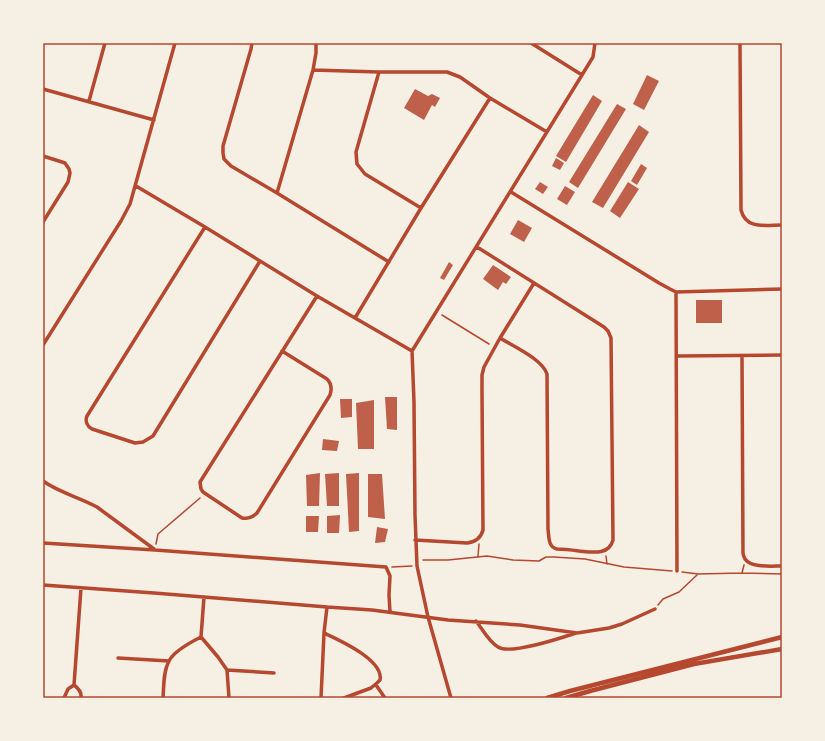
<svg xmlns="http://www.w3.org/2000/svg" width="825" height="741" viewBox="0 0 825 741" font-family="'Fira Sans',sans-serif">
	<rect width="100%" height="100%" fill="#f6efe4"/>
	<!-- building -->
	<path fill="#bf614a" d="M647,75L659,81L644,110L633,104Z
		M415,89L428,96L432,94L440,98L435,107L432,105L424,120L404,108Z
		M593,95L602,101L566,162L556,156Z
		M617,104L626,109L578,188L569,182Z
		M639,125L649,132L603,208L592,202Z
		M556,158L564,163L560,170L552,166Z
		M641,164L647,168L637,185L631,181Z
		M540,182L548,187L543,194L535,189Z
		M628,182L639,189L620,218L610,211Z
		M565,186L575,192L567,205L557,199Z
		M518,220L532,228L524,242L510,234Z
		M449,262L453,265L444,280L440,278Z
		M493,265L511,277L506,284L503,282L498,290L483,279Z
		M696,300H722V323H696Z
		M385,397H397V430L387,429Z
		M340,399H352V417L341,418Z
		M374,400V449H358L356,403Z
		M323,439L339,441L337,451L322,450Z
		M320,473L319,506H307L306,475Z
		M339,473V506H327L325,474Z
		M359,473V531L349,532L346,474Z
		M368,474H382L385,519L368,517Z
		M340,515L339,533H327V516Z
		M306,516H319L318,532H306Z
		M377,527L388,529L385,542L375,543Z"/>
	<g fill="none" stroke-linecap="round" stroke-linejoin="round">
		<!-- path -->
		<path stroke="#b5482f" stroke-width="1.5" d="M442,315L489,344
			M156,544L158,534L200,498
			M478,556L479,544
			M606,556L607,564
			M423,560H448L487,556L513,560L539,561L546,557H554L585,559L624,567L672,571
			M392,567L412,566
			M682,572L698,574L742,573L782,574
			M742,573L744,565
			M658,605L663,599L679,592L697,575"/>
		<!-- minor -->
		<path stroke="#b5482f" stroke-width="3.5" d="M252,43L251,49L223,146V153L224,159L231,166L277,193L389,262
			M531,43L582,75
			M740,43L741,210C746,230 766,225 782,225
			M313,70L379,72H447L460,77L490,98L547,132
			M379,72L356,152L357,164L365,174L421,208
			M43,89L154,120
			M89,101L105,43
			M43,156L62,162L65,163L69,169L70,173L68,182L43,222
			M136,186L205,227L317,296L412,351
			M511,192L659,283L670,289L676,292L782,289
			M277,193L313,70L316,53V43
			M205,227L87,416C85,421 87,426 92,429L135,443L143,442L153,436L260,261
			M477,247L604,327L608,331L611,338L613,540C609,556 591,552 579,551C572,550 564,549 557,549C548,547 549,537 548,529L547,374C542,359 513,346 500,338
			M676,292L677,571
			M355,318L421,208L490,98
			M43,345L121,221L130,204L175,43
			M282,351L327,379C332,384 332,389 330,395L257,513C253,517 248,519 242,518L203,492L201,489L200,482L317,296
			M677,356L782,355
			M742,356L743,553C743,554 744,557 745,559C751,568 772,566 782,566
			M43,481C60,493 79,497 97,507L154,549
			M415,540L467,543C475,542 481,538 483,530L482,392V375L484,367L500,338L534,283
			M43,543L155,550L386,567L390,576L389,595L390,612
			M43,585L154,593L327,607L372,610L448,620L520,625L577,633L609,628L622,624L655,609
			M204,597L201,637L218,657L227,670L229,698
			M476,621C483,630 489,642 498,647C510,655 561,638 576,633
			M324,633C339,640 384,660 380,680L377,683L371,688L344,698
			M118,658L169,661
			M227,670L274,673
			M74,685L81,588
			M74,685C78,688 82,692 81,698
			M376,685L385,698
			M64,698L68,689L74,685
			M163,698C164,686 163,672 169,661C174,651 191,642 201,637
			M321,698L324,633L327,607
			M451,698L428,617L417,566L415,515L414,402L412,351L582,75L593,57L595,43"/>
		<!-- tertiary -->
		<path stroke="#b5482f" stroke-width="4.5" d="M547,698L570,691L782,637
			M566,698L590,691L694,664L782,649"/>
	</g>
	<!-- border -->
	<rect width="825" height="741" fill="none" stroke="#f6efe4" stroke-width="88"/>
	<rect x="44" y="44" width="737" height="653" fill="none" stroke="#b5482f" stroke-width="1.5"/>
</svg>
